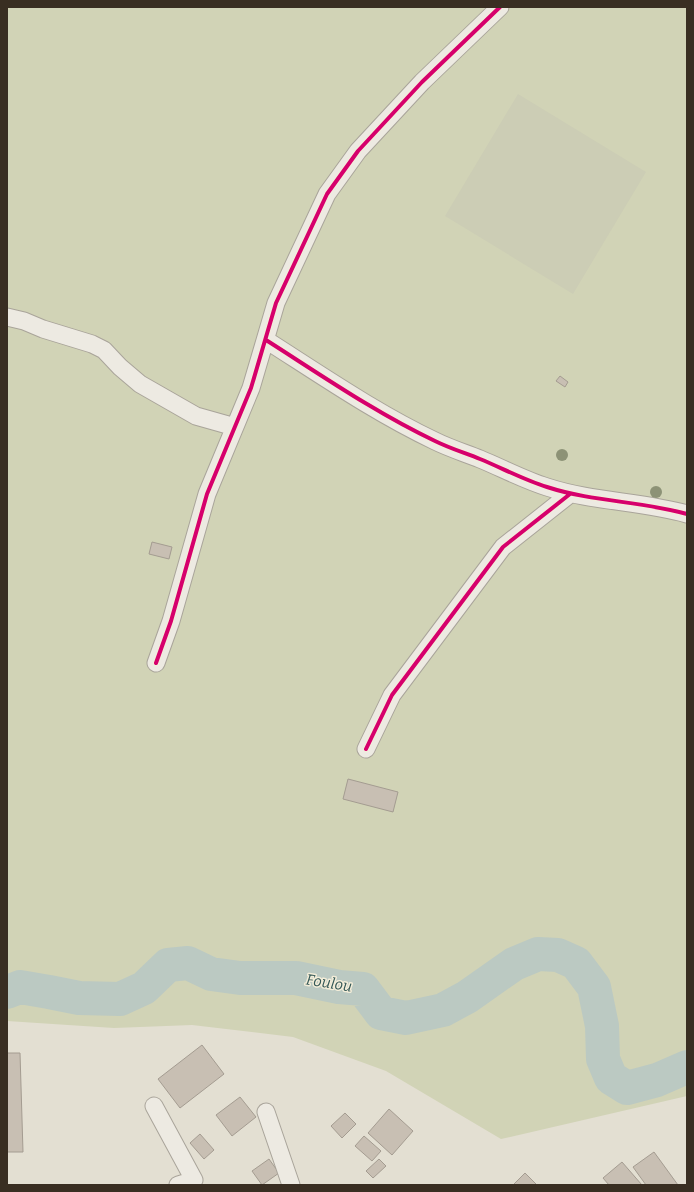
<svg xmlns="http://www.w3.org/2000/svg" width="694" height="1192" viewBox="0 0 694 1192" font-family="Bitter,serif">
	<rect width="100%" height="100%" fill="#e3dfd2"/>
	<!-- green -->
	<path fill="#d1d3b6" d="M7,7H687V1096L501,1139L386,1071L293,1037L192,1025L114,1028L7,1021Z"/>
	<!-- cemetery -->
	<path fill="#cccdb5" d="M518,94L646,172L573,294L445,216Z"/>
	<g fill="none" stroke-linecap="round" stroke-linejoin="round">
		<!-- river -->
		<path stroke="#bbc9c2" stroke-width="34" d="M7,992L20,987L49,992L79,998L120,999L144,988L168,965L188,963L211,974L240,978H296L339,987L363,989L381,1013L406,1018L443,1010L467,997L514,964L538,954L558,955L576,963L594,987L602,1026L603,1059L611,1078L627,1088L657,1080L687,1067"/>
	</g>
	<!-- building -->
	<path fill="#c8bfb3" stroke="#a49c91" d="M560,376L568,382L565,387L556,381Z
		M152,542L172,547L169,559L149,554Z
		M348,779L398,792L393,812L343,799Z
		M202,1045L224,1074L180,1108L158,1079Z
		M7,1053H20L23,1152H7Z
		M240,1097L256,1117L232,1136L216,1115Z
		M389,1109L413,1131L392,1155L368,1133Z
		M345,1113L356,1124L342,1138L331,1126Z
		M200,1134L214,1150L204,1159L190,1143Z
		M364,1136L381,1151L372,1161L355,1146Z
		M654,1152L678,1185H646L633,1167Z
		M269,1159L279,1173L262,1185L252,1171Z
		M379,1159L386,1166L373,1178L366,1171Z
		M622,1162L642,1185H609L603,1178Z
		M525,1173L537,1185H513Z"/>
	<g fill="none" stroke-linecap="round" stroke-linejoin="round">
		<!-- minor casing -->
		<g stroke="#a9a49a" stroke-width="19">
			<path id="minor" d="M7,317L24,321L43,329L92,344L104,350L120,367L140,384L196,416L235,427
				M266,340C321,375 376,413 435,441C449,448 465,453 480,459C502,468 524,480 547,487C593,502 641,501 687,514
				M156,663L171,621L207,494L251,388L276,303L327,194L358,151L422,82L500,7
				M366,749L392,695L503,547L570,494
				M154,1106L194,1180L178,1185
				M266,1112L291,1185"/>
		</g>
		<!-- minor -->
		<use href="#minor" stroke="#edeae2" stroke-width="17"/>
		<!-- cycleway casing -->
		<g stroke="#f3edd9" stroke-width="6">
			<path id="cycleway" d="M266,340C321,375 376,413 435,441C449,448 465,453 480,459C502,468 524,480 547,487C593,502 641,501 687,514
				M156,663L171,621L207,494L251,388L276,303L327,194L358,151L422,82L500,7
				M366,749L392,695L503,547L570,494"/>
		</g>
		<!-- cycleway -->
		<use href="#cycleway" stroke="#d6006c" stroke-width="4"/>
	</g>
	<!-- trees -->
	<g fill="#8d9276">
		<circle cx="562" cy="455" r="6"/>
		<circle cx="656" cy="492" r="6"/>
	</g>
	<g text-anchor="middle" dominant-baseline="central" stroke-width="3" stroke-linejoin="round" paint-order="stroke">
		<!-- water labels -->
		<g font-size="15" font-style="italic" fill="#335756" stroke="#f3edd9">
			<text transform="translate(329 983) rotate(9)">Foulou</text>
		</g>
	</g>
	<!-- border -->
	<rect width="694" height="1192" fill="none" stroke="#392e22" stroke-width="16"/>
</svg>
